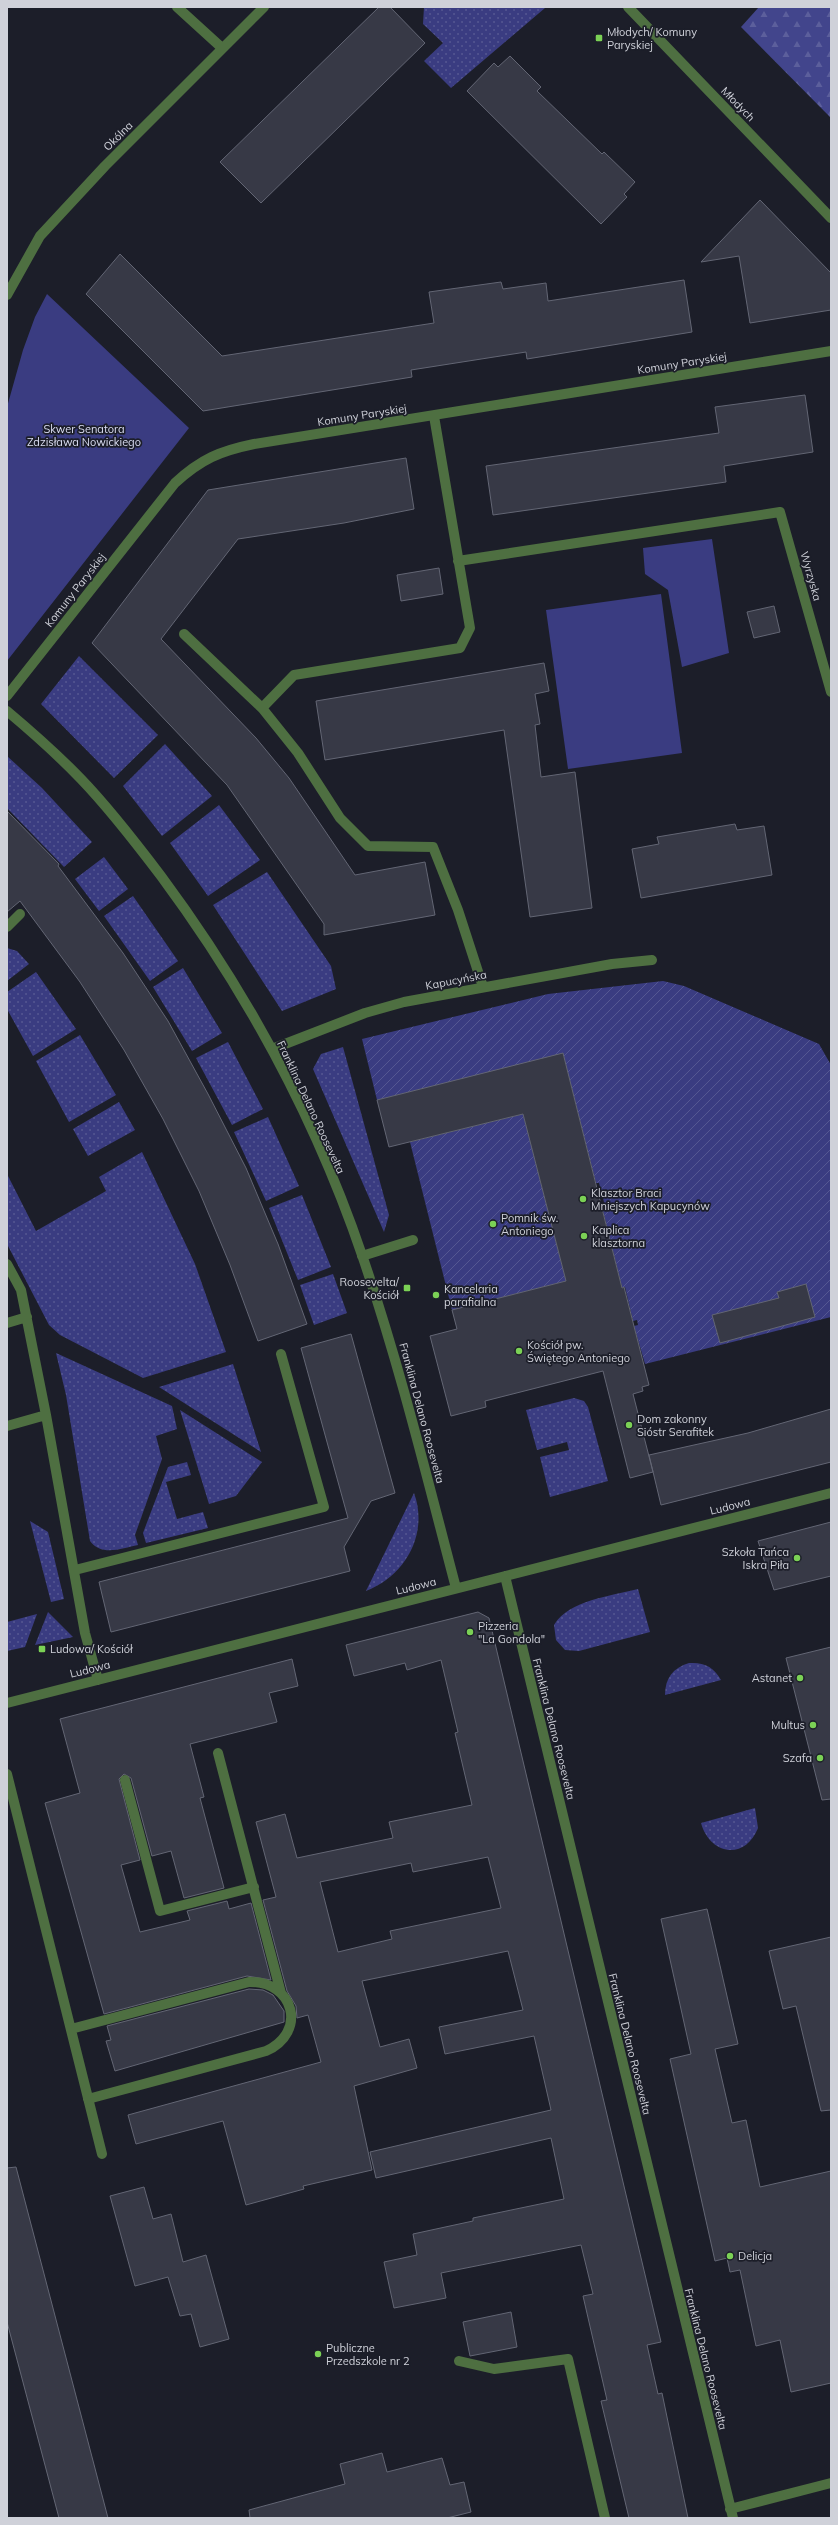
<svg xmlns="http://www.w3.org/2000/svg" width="838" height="2525" viewBox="0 0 838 2525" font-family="Mulish,sans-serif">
	<defs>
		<pattern id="grass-dots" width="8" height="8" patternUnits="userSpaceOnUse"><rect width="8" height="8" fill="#3a3c81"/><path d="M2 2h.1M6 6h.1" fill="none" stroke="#555792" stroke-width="1.8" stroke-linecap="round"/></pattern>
		<pattern id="forest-firs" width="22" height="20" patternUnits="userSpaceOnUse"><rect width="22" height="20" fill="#42458c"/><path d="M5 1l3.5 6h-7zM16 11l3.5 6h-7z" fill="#5c5f9c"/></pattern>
		<pattern id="garden-furrows" width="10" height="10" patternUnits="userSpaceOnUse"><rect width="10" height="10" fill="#3a3c81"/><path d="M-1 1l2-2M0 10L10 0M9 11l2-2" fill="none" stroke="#555792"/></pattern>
	</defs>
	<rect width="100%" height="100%" fill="#1c1e29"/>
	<!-- grass -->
	<path fill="url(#grass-dots)" d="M424,7H538L545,8L451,88L424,61L443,43L423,24Z
		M79,656L158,735L114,778L41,704Z
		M165,744L212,796L162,836L123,786Z
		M7,756L42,788L92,842L64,867L7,808Z
		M219,805L260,860L208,896L170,843Z
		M104,857L128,889L99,911L75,879Z
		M267,872L331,966L336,989L282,1011L213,905Z
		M133,896L178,961L150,981L104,916Z
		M7,948L17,951L29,964L7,981Z
		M183,968L222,1033L192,1051L153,987Z
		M36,972L76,1029L33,1056L7,1009V992Z
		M80,1035L116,1095L69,1122L36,1061Z
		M228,1042L263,1109L232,1125L196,1058Z
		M343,1047L389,1215L384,1232L313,1069L321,1054Z
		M119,1102L135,1130L88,1156L73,1129Z
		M268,1117L299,1186L266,1201L234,1132Z
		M142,1152L195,1264L226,1352L143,1378L60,1335L49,1325L7,1244V1174L36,1231L106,1191L99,1177Z
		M302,1195L331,1267L298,1280L269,1208Z
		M333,1274L347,1313L314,1325L300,1285Z
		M56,1353L172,1406L177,1429L156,1436L162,1459L135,1535L138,1545C122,1548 102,1557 90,1541L66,1395Z
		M233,1364L261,1452L159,1387Z
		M574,1398L584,1401L588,1407L608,1481L550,1497L540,1457L569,1450L567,1442L537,1450L526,1410Z
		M180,1410L262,1462L236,1496L209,1504Z
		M187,1462L191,1475L166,1482L177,1519L203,1512L208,1528L146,1543L143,1533L168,1467Z
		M414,1493C429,1534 405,1576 366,1591Z
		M30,1521L48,1532L64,1599L51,1602Z
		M638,1589L650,1632L579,1651L565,1650L556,1640L554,1625C569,1600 611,1596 638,1589Z
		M48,1612L73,1637L35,1645Z
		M37,1614L25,1647L7,1651V1622Z
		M689,1663C704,1662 714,1667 721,1680L665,1695C665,1678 673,1668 689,1663Z
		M755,1808L758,1828C745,1861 710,1855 701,1823Z"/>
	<!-- forest -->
	<path fill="url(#forest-firs)" d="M759,7H831V118L741,27Z"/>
	<!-- park -->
	<path fill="#3a3c81" d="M47,294L189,428L7,661V407L23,350L35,317Z
		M712,539L729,653L682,667L668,590L645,574L643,548Z
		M661,594L682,753L568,769L546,610Z"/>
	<!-- garden -->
	<path fill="url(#garden-furrows)" d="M663,981L684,986L819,1044L831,1065V1317L645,1364L634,1326L638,1325L637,1320L633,1321L625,1287H622L602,1207L605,1206L599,1183H596L563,1054L377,1100L362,1039L548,994Z
		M523,1114L566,1281L452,1310L410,1142Z"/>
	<!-- building -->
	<path fill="#373946" stroke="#636674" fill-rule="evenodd" d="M379,7H390L425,43L261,203L220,162Z
		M510,56L541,87L537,91L602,154L604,152L635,182L624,194L627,197L601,224L467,91L494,63L498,67Z
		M760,200L831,273V310L750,323L739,256L701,262Z
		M120,254L222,356L434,323L429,292L501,282L503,289L546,283L548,301L684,280L692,332L527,359L526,352L411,370L412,377L203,411L86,294Z
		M805,395L813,452L724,466L726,482L493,515L486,466L719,433L715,407Z
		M406,458L414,509L344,523L238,539L161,639L256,738L289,778L355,875L425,862L435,915L324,935V924L227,785L92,643L208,490Z
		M439,568L443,594L401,601L397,575Z
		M774,606L780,632L754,638L747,612Z
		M544,663L549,691L535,694L540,724L535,725L541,777L575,772L592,908L530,917L504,730L325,760L316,701Z
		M7,811L59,864L58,866L123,953L168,1021L208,1094L246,1168L278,1244L307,1324L258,1341L230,1265L199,1191L163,1119L124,1050L80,982L20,901L7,912Z
		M735,824L737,830L764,826L772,875L641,898L632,849L659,844L657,837Z
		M563,1053L622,1288L624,1287L649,1385L642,1387L643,1391L633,1394L653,1472L630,1478L603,1371L485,1401L486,1407L451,1416L430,1336L457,1329L452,1310L566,1281L523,1114L389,1147L377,1100Z
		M806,1284L815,1317L720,1343L712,1315L779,1298L777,1292Z
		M351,1334L395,1493L371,1501L344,1547L350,1571L111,1632L99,1582L348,1518L301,1348Z
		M831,1409V1462L661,1505L649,1455L748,1433Z
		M831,1522V1576L774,1590L758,1541Z
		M478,1612L489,1618L652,2304L661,2342L647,2345L658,2394L662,2393L688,2518H629L601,2401L607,2400L583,2296L593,2294L581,2245L441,2273L446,2298L394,2308L384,2262L417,2255L413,2234L473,2221V2218L564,2199L551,2138L376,2178L370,2152L551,2110L534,2036L445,2054L439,2027L523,2010L508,1951L362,1981L380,2047L409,2039L417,2068L354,2086L372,2170L303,2186L304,2189L246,2205L223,2121L136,2144L128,2115L321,2062L308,2015L297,2018L296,2006L287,1991L263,1900L276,1897L256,1822L285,1814L297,1858L393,1838L389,1822L472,1805L455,1733L458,1732L441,1660L407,1670L405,1663L354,1676L346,1645ZM488,1857L501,1908L390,1931L392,1939L338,1952L320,1882L411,1863L413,1872Z
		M831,1647V1799L822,1800L786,1658Z
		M292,1659L298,1686L269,1693L277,1722L190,1744L204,1797L200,1798L224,1888L184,1898L171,1851L152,1856L131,1778L124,1774L119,1779L140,1860L121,1865L140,1932L190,1920L187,1911L227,1901L229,1909L251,1903L271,1980L247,1976L104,2014L45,1803L80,1793L60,1719Z
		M707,1909L738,2044L715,2049L732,2123L746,2120L760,2187L831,2171V2383L791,2392L780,2340L756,2346L740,2270L730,2272L727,2258L715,2261L670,2059L691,2054L661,1919Z
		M831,1937V2110L821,2111L796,2006L783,2009L769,1951Z
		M249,1989L263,1990L273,1995L284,2011V2022L115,2071L106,2041L111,2040L107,2026Z
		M16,2167L108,2518H59L7,2322V2168Z
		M144,2187L153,2219L171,2214L183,2262L206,2255L229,2339L200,2347L191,2314L180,2316L168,2277L135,2286L110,2196Z
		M511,2312L517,2347L470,2356L463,2322Z
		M382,2453L387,2472L442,2458L450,2485L464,2482L471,2512L447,2518H250L249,2510L345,2484L340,2464Z"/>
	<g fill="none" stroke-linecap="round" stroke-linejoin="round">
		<!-- minor -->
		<path stroke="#4e6f41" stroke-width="10" d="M177,7L222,48
			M628,7L831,218
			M7,295L40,236L105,166L264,7
			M458,561L780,512L831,692
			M184,634L262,708L298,753L340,818L368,846L433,847L458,910L483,987
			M7,696L175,483C201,459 220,451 254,444L831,351
			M262,708L294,675L460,648L470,628L434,416
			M7,711C32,732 58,755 81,779C110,809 136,843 161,876C247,992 317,1122 363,1258C400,1366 427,1478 456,1588
			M7,927L20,914
			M272,1049L365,1013L404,1002L612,964L652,960
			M362,1256L413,1240
			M7,1264L21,1290L46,1415L7,1426
			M7,1323L27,1317
			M46,1415L85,1633L98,1680
			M75,1570L324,1507L281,1354
			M505,1576L733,2518
			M7,1703L831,1493
			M218,1753L281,1993
			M7,1774L102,2154
			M125,1780L160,1911L254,1887
			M71,2029L249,1982C294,1981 308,2032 266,2051L88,2099
			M459,2361L494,2369L568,2359L605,2518
			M730,2509L831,2483"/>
	</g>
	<!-- markers -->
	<g fill="#7bd155" stroke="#1c1e29" stroke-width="1.5">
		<rect x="595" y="34" width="8" height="8" rx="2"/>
		<circle cx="583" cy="1199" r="4"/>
		<circle cx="493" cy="1224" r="4"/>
		<circle cx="584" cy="1236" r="4"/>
		<rect x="403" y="1284" width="8" height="8" rx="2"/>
		<circle cx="436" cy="1295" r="4"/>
		<circle cx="519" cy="1351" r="4"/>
		<circle cx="629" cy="1425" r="4"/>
		<circle cx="797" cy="1558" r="4"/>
		<circle cx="470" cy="1632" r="4"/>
		<rect x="38" y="1645" width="8" height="8" rx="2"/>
		<circle cx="800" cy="1678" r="4"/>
		<circle cx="813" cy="1725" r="4"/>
		<circle cx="820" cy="1758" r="4"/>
		<circle cx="730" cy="2256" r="4"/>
		<circle cx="318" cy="2354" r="4"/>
	</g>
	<g text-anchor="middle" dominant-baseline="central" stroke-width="3.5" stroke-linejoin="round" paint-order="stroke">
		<!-- poi labels -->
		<g font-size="11" fill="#cfd1d9" stroke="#1c1e29" text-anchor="start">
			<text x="607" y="32">Młodych/ Komuny<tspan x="607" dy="13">Paryskiej</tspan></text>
			<text x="591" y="1193">Klasztor Braci<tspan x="591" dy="13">Mniejszych Kapucynów</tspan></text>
			<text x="501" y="1218">Pomnik św.<tspan x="501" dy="13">Antoniego</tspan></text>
			<text x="592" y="1230">Kaplica<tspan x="592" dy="13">klasztorna</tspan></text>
			<text x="399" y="1282" text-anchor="end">Roosevelta/<tspan x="399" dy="13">Kościół</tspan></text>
			<text x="444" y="1289">Kancelaria<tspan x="444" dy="13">parafialna</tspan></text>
			<text x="527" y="1345">Kościół pw.<tspan x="527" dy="13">Świętego Antoniego</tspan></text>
			<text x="637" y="1419">Dom zakonny<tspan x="637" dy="13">Sióstr Serafitek</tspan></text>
			<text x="789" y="1552" text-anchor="end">Szkoła Tańca<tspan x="789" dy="13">Iskra Piła</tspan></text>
			<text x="478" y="1626">Pizzeria<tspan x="478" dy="13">"La Gondola"</tspan></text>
			<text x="50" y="1649">Ludowa/ Kościół</text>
			<text x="792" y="1678" text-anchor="end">Astanet</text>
			<text x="805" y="1725" text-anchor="end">Multus</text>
			<text x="812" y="1758" text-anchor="end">Szafa</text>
			<text x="738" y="2256">Delicja</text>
			<text x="326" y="2348">Publiczne<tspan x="326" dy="13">Przedszkole nr 2</tspan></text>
		</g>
		<!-- street labels -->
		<g font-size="11" fill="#cfd1d9" stroke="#1c1e29">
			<text transform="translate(738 104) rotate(46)">Młodych</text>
			<text transform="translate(118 136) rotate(-45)">Okólna</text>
			<text transform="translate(682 363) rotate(-9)">Komuny Paryskiej</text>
			<text transform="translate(362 415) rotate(-9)">Komuny Paryskiej</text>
			<text transform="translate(811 576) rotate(74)">Wyrzyska</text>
			<text transform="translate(75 590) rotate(-52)">Komuny Paryskiej</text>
			<text transform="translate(456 980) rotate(-11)">Kapucyńska</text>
			<text transform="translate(311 1107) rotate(65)">Franklina Delano Roosevelta</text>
			<text transform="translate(422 1413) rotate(75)">Franklina Delano Roosevelta</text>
			<text transform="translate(730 1506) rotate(-14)">Ludowa</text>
			<text transform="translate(416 1586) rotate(-14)">Ludowa</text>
			<text transform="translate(90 1669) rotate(-14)">Ludowa</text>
			<text transform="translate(554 1729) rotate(76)">Franklina Delano Roosevelta</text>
			<text transform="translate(630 2044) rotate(76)">Franklina Delano Roosevelta</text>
			<text transform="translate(706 2359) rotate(76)">Franklina Delano Roosevelta</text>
		</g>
		<!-- park labels -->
		<g font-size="11" fill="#dbdef3" stroke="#1c1e29">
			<text x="84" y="429">Skwer Senatora<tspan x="84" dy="13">Zdzisława Nowickiego</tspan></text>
		</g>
	</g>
	<!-- border -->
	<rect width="838" height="2525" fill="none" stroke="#cfd1d9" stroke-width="16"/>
</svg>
